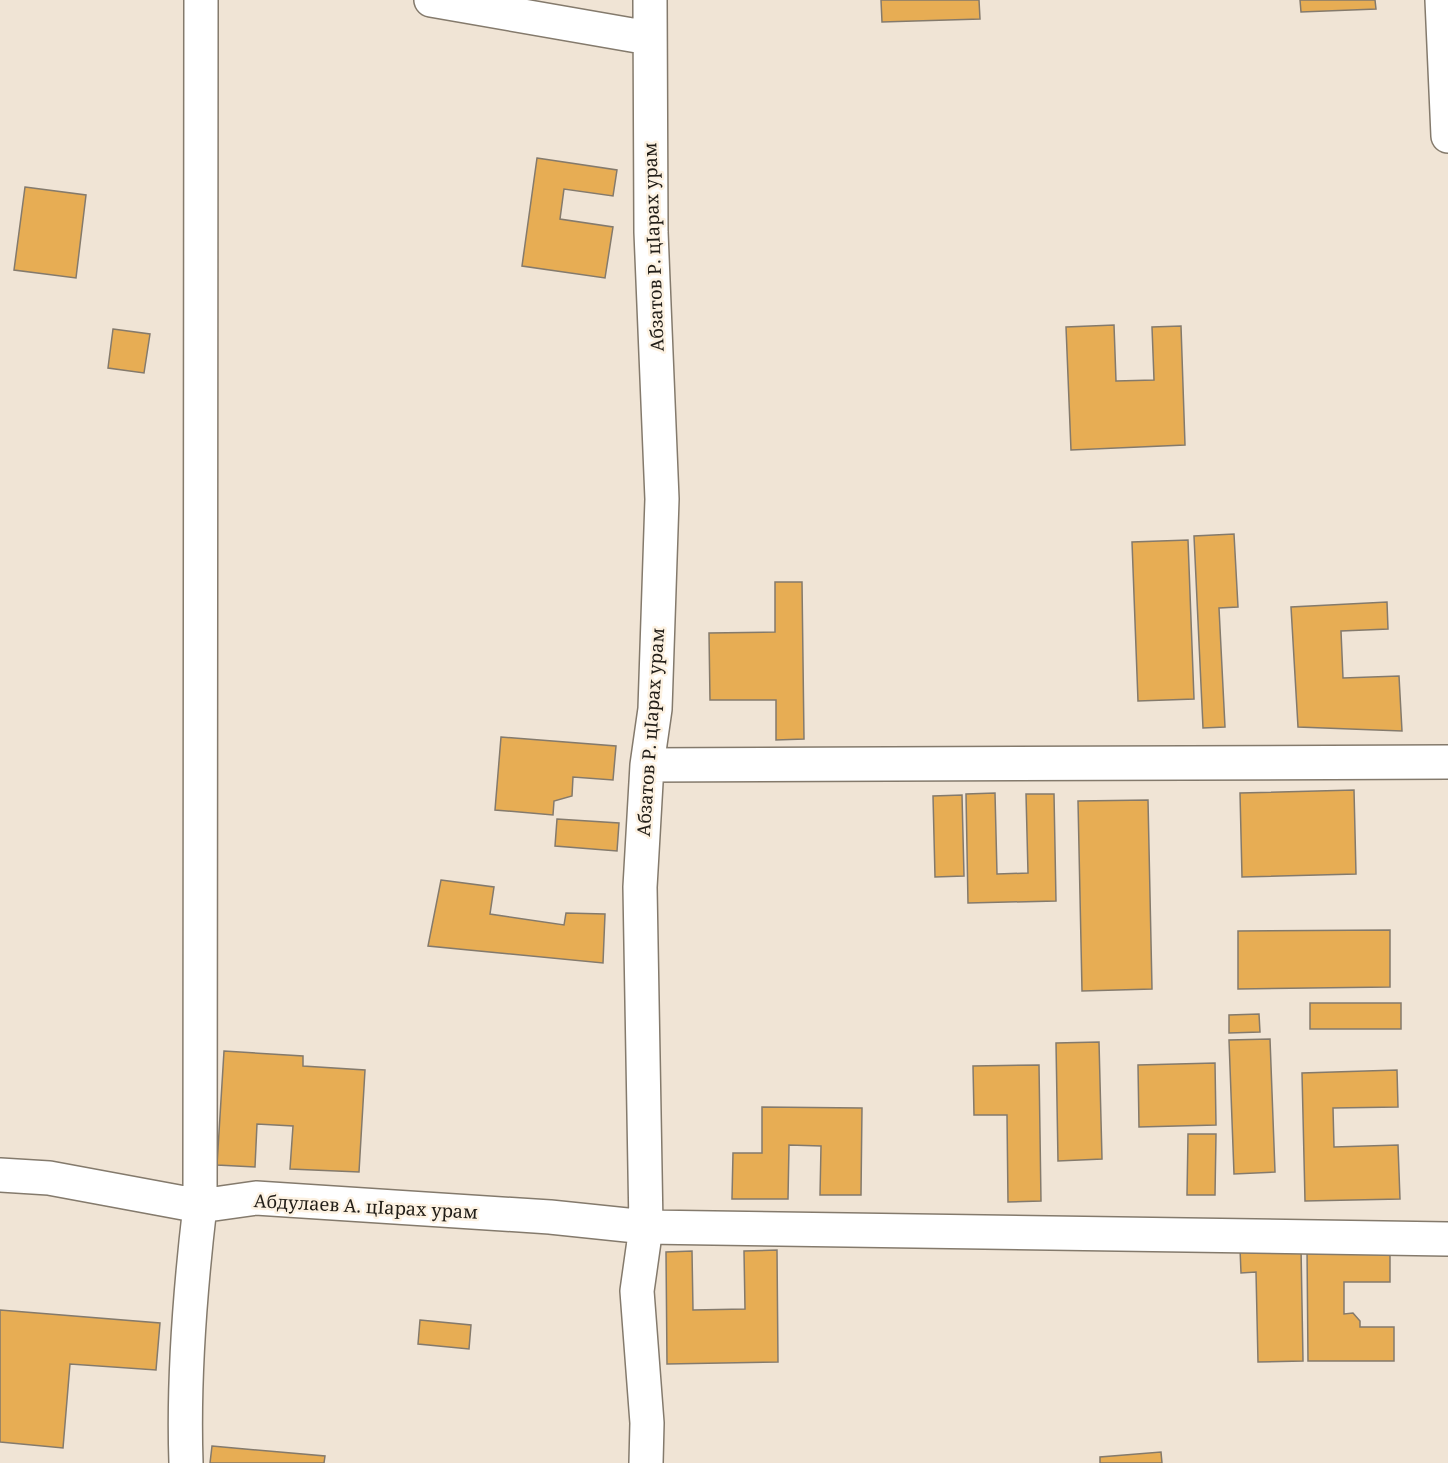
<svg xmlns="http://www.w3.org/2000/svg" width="1448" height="1463" viewBox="0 0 1448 1463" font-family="'Noto Serif',serif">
	<rect width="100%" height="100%" fill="#f0e4d5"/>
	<!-- building -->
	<path fill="#e7ad54" stroke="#847a6c" stroke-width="1.5" d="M881,0H979L980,19L882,22Z
		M1300,0H1375L1376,9L1301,12Z
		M537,158L617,170L613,196L564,189L560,219L613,227L605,278L522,266Z
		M25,187L86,195L76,278L14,270Z
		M1114,325L1116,381L1154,380L1152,327L1181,326L1185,445L1071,450L1066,327Z
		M113,329L150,334L144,373L108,368Z
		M1234,534L1238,607L1219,608L1225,727L1203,728L1194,536Z
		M1188,540L1194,699L1138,701L1132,542Z
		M775,582H802L804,739L776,740V700H710L709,633L775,632Z
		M1387,602L1388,629L1341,631L1343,678L1399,676L1402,731L1298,727L1291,607Z
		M501,737L616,746L613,780L573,777L572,796L554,801L553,815L495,810Z
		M1354,790L1356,874L1242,877L1240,793Z
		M995,793L997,874L1028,873L1026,794H1054L1056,901L968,903L966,794Z
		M962,795L964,876L935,877L933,796Z
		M1148,800L1152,989L1082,991L1078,801Z
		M557,819L619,823L617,851L555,846Z
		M441,880L494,887L490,914L564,925L566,913L605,914L603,963L428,946Z
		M1390,930V987L1238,989V931Z
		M1310,1003H1401V1029H1310Z
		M1259,1014L1260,1032L1229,1033V1015Z
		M1270,1039L1275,1172L1234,1174L1229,1040Z
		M1099,1042L1102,1159L1058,1161L1056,1043Z
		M224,1051L303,1056V1066L365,1070L359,1172L290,1169L293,1126L257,1124L255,1167L217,1165Z
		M1215,1063L1216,1125L1139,1127L1138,1065Z
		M1039,1065L1041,1201L1008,1202L1007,1115H974L973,1066Z
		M1397,1070L1398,1107L1333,1108L1334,1147L1398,1145L1400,1199L1305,1201L1302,1073Z
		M762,1107L862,1108L861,1195H820L821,1146L789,1145L788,1199H732L733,1153H762Z
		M1188,1134H1216L1215,1195H1187Z
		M1390,1246V1282H1344V1314L1353,1313L1360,1321V1327H1394V1361H1308L1307,1247Z
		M1301,1247L1303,1361L1258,1362L1256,1272L1241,1273L1240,1249Z
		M777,1250L778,1362L667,1364L666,1252L692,1251L693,1310L745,1309L744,1251Z
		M0,1310L160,1323L156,1370L70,1364L63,1448L0,1442Z
		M420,1320L471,1325L469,1349L418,1344Z
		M212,1446L325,1456L324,1463H210Z
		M1161,1452L1162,1463H1100V1457Z"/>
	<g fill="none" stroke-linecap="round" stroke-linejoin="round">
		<!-- street casing -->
		<g stroke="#847a6c" stroke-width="36">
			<path id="street" d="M431,0L649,38
				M1442,0L1448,136
				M647,765L1448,762
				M0,1175L49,1178L200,1206L201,0
				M186,1463C183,1378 190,1291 200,1206L256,1198L550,1217L646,1227L1448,1239
				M646,1463L647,1423L637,1291L646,1227L640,887L647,765L655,709L662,499L651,232L650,0"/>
		</g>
		<!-- street -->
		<use href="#street" stroke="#fff" stroke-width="33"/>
	</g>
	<g text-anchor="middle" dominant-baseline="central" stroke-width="5" stroke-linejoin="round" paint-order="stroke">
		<!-- street labels -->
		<g font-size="18" fill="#211d17" stroke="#fdf2e2">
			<text transform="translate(653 247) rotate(-92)">Абзатов Р. цIарах урам</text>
			<text transform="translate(650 732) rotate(-86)">Абзатов Р. цIарах урам</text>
			<text transform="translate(366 1206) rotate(3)">Абдулаев А. цIарах урам</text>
		</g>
	</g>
</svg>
